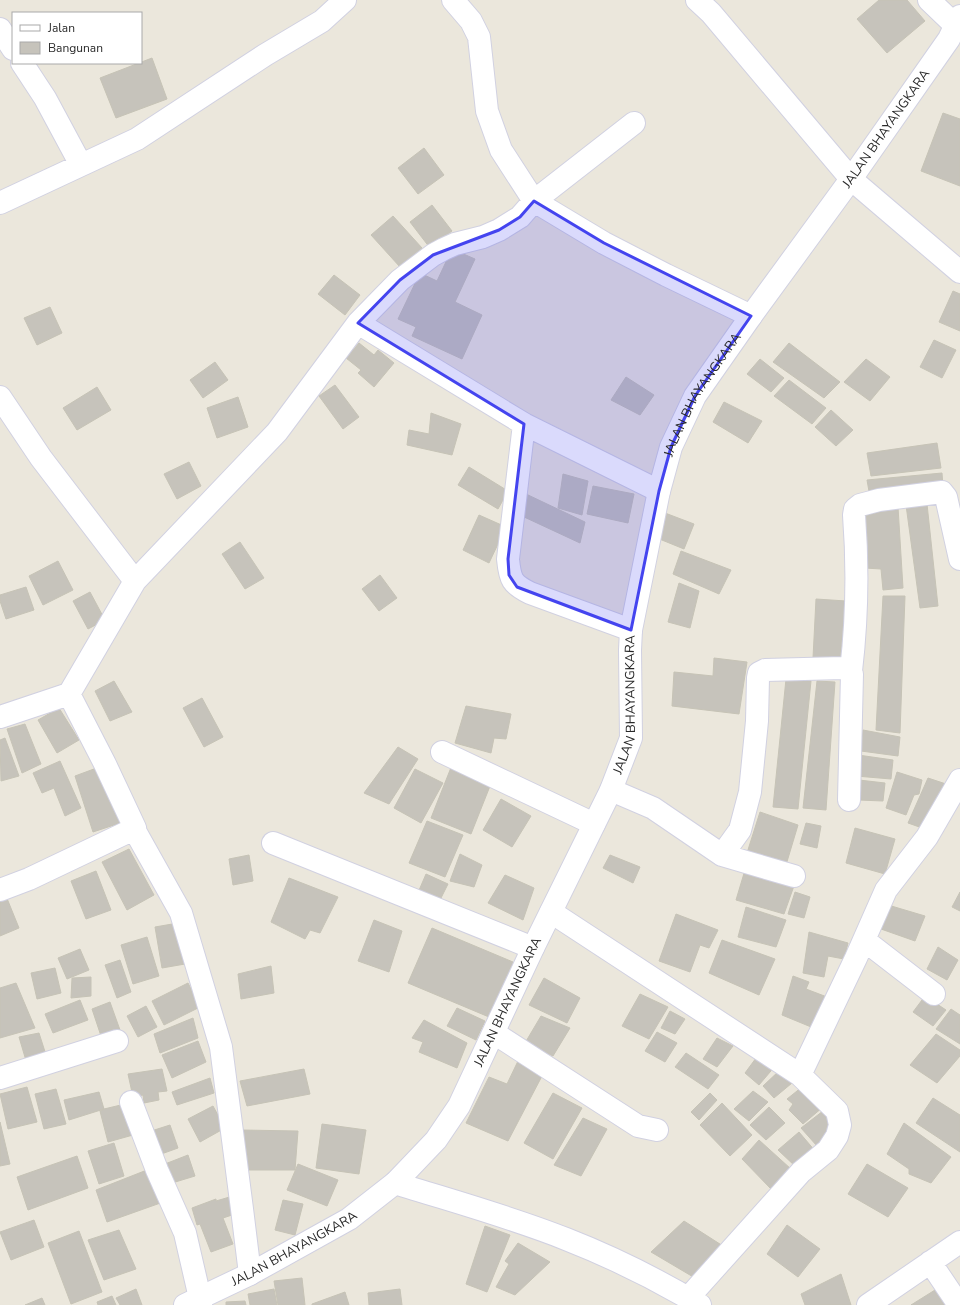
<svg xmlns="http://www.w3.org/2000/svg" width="960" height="1305" viewBox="0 0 960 1305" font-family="'Nunito Sans',sans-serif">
	<rect width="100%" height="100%" fill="#ebe7dc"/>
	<!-- building -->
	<path fill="#c6c3bb" stroke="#c6c3b6" d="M879,0H907L925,21L887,53L857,19Z
		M152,58L167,99L116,118L100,78Z
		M943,113L960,119V186L921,171Z
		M424,148L444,175L418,194L398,168Z
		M432,205L452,231L430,248L410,222Z
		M393,216L422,248L400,267L371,235Z
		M452,249L475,259L455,302L482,315L462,359L412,336L416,327L398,319L420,273L437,281Z
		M334,275L360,295L345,315L318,294Z
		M953,291L960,294V331L939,322Z
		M50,307L62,333L37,345L24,318Z
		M934,340L956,350L942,378L920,367Z
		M359,343L374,355L378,350L394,363L374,387L358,373L361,370L346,358Z
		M789,343L840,382L824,398L773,362Z
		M760,359L784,378L771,392L747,374Z
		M866,359L890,377L870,401L844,382Z
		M215,362L228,380L203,398L190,380Z
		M626,377L654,395L640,415L611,400Z
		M789,380L826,408L812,424L774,396Z
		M335,385L359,417L343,429L319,396Z
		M97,387L111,410L77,430L63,408Z
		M238,397L248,427L217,438L207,408Z
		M724,402L762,421L748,443L713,422Z
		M831,410L853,430L836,446L815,427Z
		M431,413L461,424L452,455L407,445L409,430L429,434Z
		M937,443L941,468L871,476L867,453Z
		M189,462L201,486L177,499L164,474Z
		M469,467L508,491L498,509L458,485Z
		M942,473L943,487L870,497L867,480Z
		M563,474L588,481L582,515L558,508Z
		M593,486L634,494L628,523L587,514Z
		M526,494L585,522L580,543L522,516Z
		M927,504L938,606L920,608L906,505Z
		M898,507L903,588L883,590L881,569L865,568L859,511Z
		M665,513L694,524L684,549L657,538Z
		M479,515L506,527L489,563L463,550Z
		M240,542L264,578L245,589L222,554Z
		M681,551L731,570L719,594L673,574Z
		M58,561L73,590L43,605L29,576Z
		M380,575L397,598L379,611L362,589Z
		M679,583L699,591L690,628L668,622Z
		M26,587L34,610L6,619L0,601V595Z
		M90,592L105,620L88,629L73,601Z
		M883,596H905L900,733L876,730Z
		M816,599L846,601L840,660L813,658Z
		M714,658L747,662L739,714L672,706L674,672L713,676Z
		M786,679L811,681L798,809L773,807Z
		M114,681L132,712L110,721L95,691Z
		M817,681L835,682L826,810L803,808Z
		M202,698L223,737L204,747L183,708Z
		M466,706L511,714L506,739L494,738L491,753L455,743Z
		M59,708L79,740L57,753L38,720Z
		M25,724L41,764L22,773L7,729Z
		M863,730L900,737L898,756L861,751Z
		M5,738L19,776L1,781L0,740Z
		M398,747L418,759L389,804L364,793Z
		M858,755L893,760L891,779L856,776Z
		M60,761L81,808L65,816L54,788L42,793L33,773Z
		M452,765L492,781L471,834L431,818Z
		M102,766L123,822L93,832L75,776Z
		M415,769L443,783L421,823L394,808Z
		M897,772L922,780L919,794L914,795L906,815L886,808Z
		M928,778L949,785L928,830L908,823Z
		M859,780L885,783L883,801L859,800Z
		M501,799L531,816L512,847L483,830Z
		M760,812L798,825L786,865L747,853Z
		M427,821L463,835L445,877L409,863Z
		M806,823L821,826L817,848L800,844Z
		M855,828L895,839L885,874L846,863Z
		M129,849L154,895L127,910L102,862Z
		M460,854L482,865L474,887L450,881Z
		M249,855L253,881L233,885L229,859Z
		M610,855L640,867L633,883L603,868Z
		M745,870L795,883L784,914L736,900Z
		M96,871L111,910L86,919L71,881Z
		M426,874L448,884L438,904L417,895Z
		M505,875L534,888L523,920L488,903Z
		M289,878L338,897L320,933L310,930L305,939L271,922Z
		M795,892L810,897L804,918L788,914Z
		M960,892V911L952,907Z
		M6,896L19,928L0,936V898Z
		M888,905L925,916L915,941L881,929Z
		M746,907L786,920L776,947L738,937Z
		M676,914L718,930L709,948L700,945L690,972L659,961Z
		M374,920L402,931L389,972L358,961Z
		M178,923L185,964L162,968L155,927Z
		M432,928L513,962L489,1017L408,983Z
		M809,932L848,943L844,959L828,956L824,977L803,973Z
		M147,937L159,976L133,984L121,945Z
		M722,940L775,959L759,995L709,973Z
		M938,947L958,960L947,980L927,969Z
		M80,949L89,970L67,979L58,958Z
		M120,960L131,992L117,998L105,965Z
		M271,966L274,993L241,999L238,974Z
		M55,968L61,993L37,999L31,973Z
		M793,976L809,982L806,989L827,997L816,1029L782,1015Z
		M91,977V996L71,998L72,978Z
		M544,978L580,998L567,1023L529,1005Z
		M16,983L35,1028L0,1038V988Z
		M188,983L200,1007L164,1025L152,1001Z
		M640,994L668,1007L649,1039L622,1026Z
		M925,996L946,1010L933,1026L913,1012Z
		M80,1000L88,1020L53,1033L45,1014Z
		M110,1002L120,1030L101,1036L92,1009Z
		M146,1006L157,1027L138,1037L127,1016Z
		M457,1008L485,1021L476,1040L447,1026Z
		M951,1009L960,1015V1044L936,1029Z
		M670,1011L685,1019L675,1034L661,1028Z
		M541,1016L570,1028L553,1056L525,1043Z
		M193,1018L198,1038L160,1053L154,1034Z
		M424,1020L467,1043L457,1068L419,1052L423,1042L412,1038Z
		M657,1032L677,1043L665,1062L645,1051Z
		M39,1033L47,1058L27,1064L19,1037Z
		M936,1034L960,1050V1056L937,1083L910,1065Z
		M717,1038L733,1046L717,1067L703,1059Z
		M198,1041L206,1062L172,1078L162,1055Z
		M686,1053L719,1075L708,1089L675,1067Z
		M759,1054L776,1065L759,1085L745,1073Z
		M518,1061L542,1076L508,1141L466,1123L489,1077L507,1084Z
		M162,1069L167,1091L158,1092L159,1100L144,1103L143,1095L133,1097L128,1074Z
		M304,1069L310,1094L247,1106L240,1081Z
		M780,1070L792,1083L774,1098L763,1086Z
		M210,1078L214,1093L177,1105L172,1092Z
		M27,1087L37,1122L8,1129L0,1094Z
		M802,1087L823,1107L803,1124L789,1110L793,1104L787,1099Z
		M56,1089L66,1124L44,1129L35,1094Z
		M753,1091L768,1102L749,1121L734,1109Z
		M99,1092L104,1109L69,1120L64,1100Z
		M553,1093L582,1108L553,1159L524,1143Z
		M710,1093L717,1100L699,1120L691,1112Z
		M933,1098L960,1115V1152L916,1123Z
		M722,1103L752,1135L730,1156L700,1125Z
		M125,1104L133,1135L108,1142L100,1111L104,1109Z
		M213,1106L225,1128L200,1142L188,1119Z
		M769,1107L785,1123L766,1140L750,1125Z
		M823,1111L836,1129L817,1146L801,1128Z
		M583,1118L607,1129L581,1176L554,1165Z
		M0,1122L10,1164L0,1166Z
		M904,1123L951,1157L931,1183L909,1174V1169L887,1154Z
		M322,1124L366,1130L359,1174L316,1168Z
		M170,1125L178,1148L153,1157L145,1133Z
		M241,1130L298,1131L295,1170H243Z
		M799,1132L816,1152L796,1167L778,1150Z
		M759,1140L791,1169L771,1189L742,1159Z
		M114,1143L124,1176L99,1184L88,1151Z
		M188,1155L195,1176L172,1183L165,1164Z
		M77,1156L88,1188L28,1210L17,1177Z
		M298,1164L338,1180L327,1206L287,1190Z
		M867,1164L908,1188L888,1217L848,1194Z
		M152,1168L166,1201L107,1222L96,1190Z
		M233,1196L238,1213L223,1218L233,1244L211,1252L200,1224L197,1225L192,1208L216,1199V1201Z
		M283,1200L303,1204L295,1235L275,1230Z
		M34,1220L44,1247L11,1260L0,1232Z
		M684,1221L723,1246L695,1278L651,1252Z
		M787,1225L820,1249L798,1277L767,1254Z
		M485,1226L510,1235L487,1292L466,1284Z
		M119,1230L136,1269L104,1280L88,1240Z
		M79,1231L102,1292L71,1304L48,1243Z
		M518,1243L550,1262L515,1295L496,1287L509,1264L505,1261Z
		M841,1274L851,1305H805L801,1294Z
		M302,1278L305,1305H278L274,1281Z
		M136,1289L142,1305H120L116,1298Z
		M274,1289L277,1305H250L248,1294Z
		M400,1289L402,1305H369L368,1293Z
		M935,1290L945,1305H911Z
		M345,1292L349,1305H312V1304Z
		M112,1296L116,1305H98L97,1302Z
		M42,1298L45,1305H25Z
		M245,1301L246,1305H226V1302Z"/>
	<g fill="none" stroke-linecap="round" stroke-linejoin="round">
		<!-- minor casing -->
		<g stroke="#d1d1e1" stroke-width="24">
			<path id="minor" d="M453,0L471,21L479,37L487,111L501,150L534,201L604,243L666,275L751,316
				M697,0L711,13L851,179L960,272
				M929,0L955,25
				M0,29L13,49
				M22,63L45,98L81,165
				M0,203L137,139L265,55L322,21L345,0
				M358,323L524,424L659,491
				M0,397L41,458L135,581
				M524,424L508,559C510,580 512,584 530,593L631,630
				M851,671C857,620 858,567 854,515L855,509L860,505L879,500L942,492L946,497L960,559
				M69,694L105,764L135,828L134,829L181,913L221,1047L242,1209L250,1274
				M0,717L69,694L135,581L277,432L358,323L400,280L433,255L444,249L455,244L483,237L499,230L520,217L534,201L634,123
				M442,752L594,824
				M611,790L653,808L722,855L794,876
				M273,843L533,948
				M722,855L740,830L750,792L757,721L758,678L759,673L765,670L843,668L850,671L852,674L849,800
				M0,890L29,879L134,829
				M551,912L800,1075L837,1111L840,1125L837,1136L828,1150L801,1172L688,1298
				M864,940L934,994
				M494,1033L638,1126L657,1130
				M800,1075L856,958L886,890L927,837L960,780
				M0,1078L117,1041
				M131,1102L157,1170L185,1233L200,1298L201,1305
				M395,1183C452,1201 511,1217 566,1239C612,1257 658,1280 700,1305
				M930,1262L959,1305
				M868,1305L960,1242"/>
		</g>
		<!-- tertiary casing -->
		<g stroke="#d1d1e1" stroke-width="24">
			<g id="tertiary">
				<path id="s1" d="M185,1305L250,1274L349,1219L395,1183L436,1140L459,1106L533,948L611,790L631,738L630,650L631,630L659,491L671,447L695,396L751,316L851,179L949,39L960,16"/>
			</g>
		</g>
		<!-- minor -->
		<use href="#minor" stroke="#fff" stroke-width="22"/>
		<!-- tertiary -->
		<use href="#tertiary" stroke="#fff" stroke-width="22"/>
	</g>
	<!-- marked area -->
	<path fill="#4444ef" fill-opacity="0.2" stroke="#4444ef" stroke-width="3" stroke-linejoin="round" d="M534,201L604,243L751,316L695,396L671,447L659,491L631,630L517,587L509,575L508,559L524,424L358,323L400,280L433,255L499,230L520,217Z"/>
	<g text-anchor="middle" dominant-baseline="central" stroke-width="4" stroke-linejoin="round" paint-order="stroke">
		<!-- street labels -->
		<g font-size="13" fill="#292929" stroke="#fff">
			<text stroke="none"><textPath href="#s1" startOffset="1431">JALAN BHAYANGKARA</textPath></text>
			<text stroke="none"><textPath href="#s1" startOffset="1107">JALAN BHAYANGKARA</textPath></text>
			<text stroke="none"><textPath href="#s1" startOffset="783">JALAN BHAYANGKARA</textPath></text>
			<text stroke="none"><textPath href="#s1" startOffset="459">JALAN BHAYANGKARA</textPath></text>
			<text stroke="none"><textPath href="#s1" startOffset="123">JALAN BHAYANGKARA</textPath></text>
		</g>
	</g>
	<!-- legend -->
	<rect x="12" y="12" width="130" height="52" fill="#ffffff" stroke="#a9a9a9"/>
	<rect x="20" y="25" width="20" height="6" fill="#ffffff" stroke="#a9a9a9"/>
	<text x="48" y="32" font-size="12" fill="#292929">Jalan</text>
	<rect x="20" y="42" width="20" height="12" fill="#c6c3bb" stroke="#a9a9a9"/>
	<text x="48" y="52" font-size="12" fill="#292929">Bangunan</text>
</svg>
